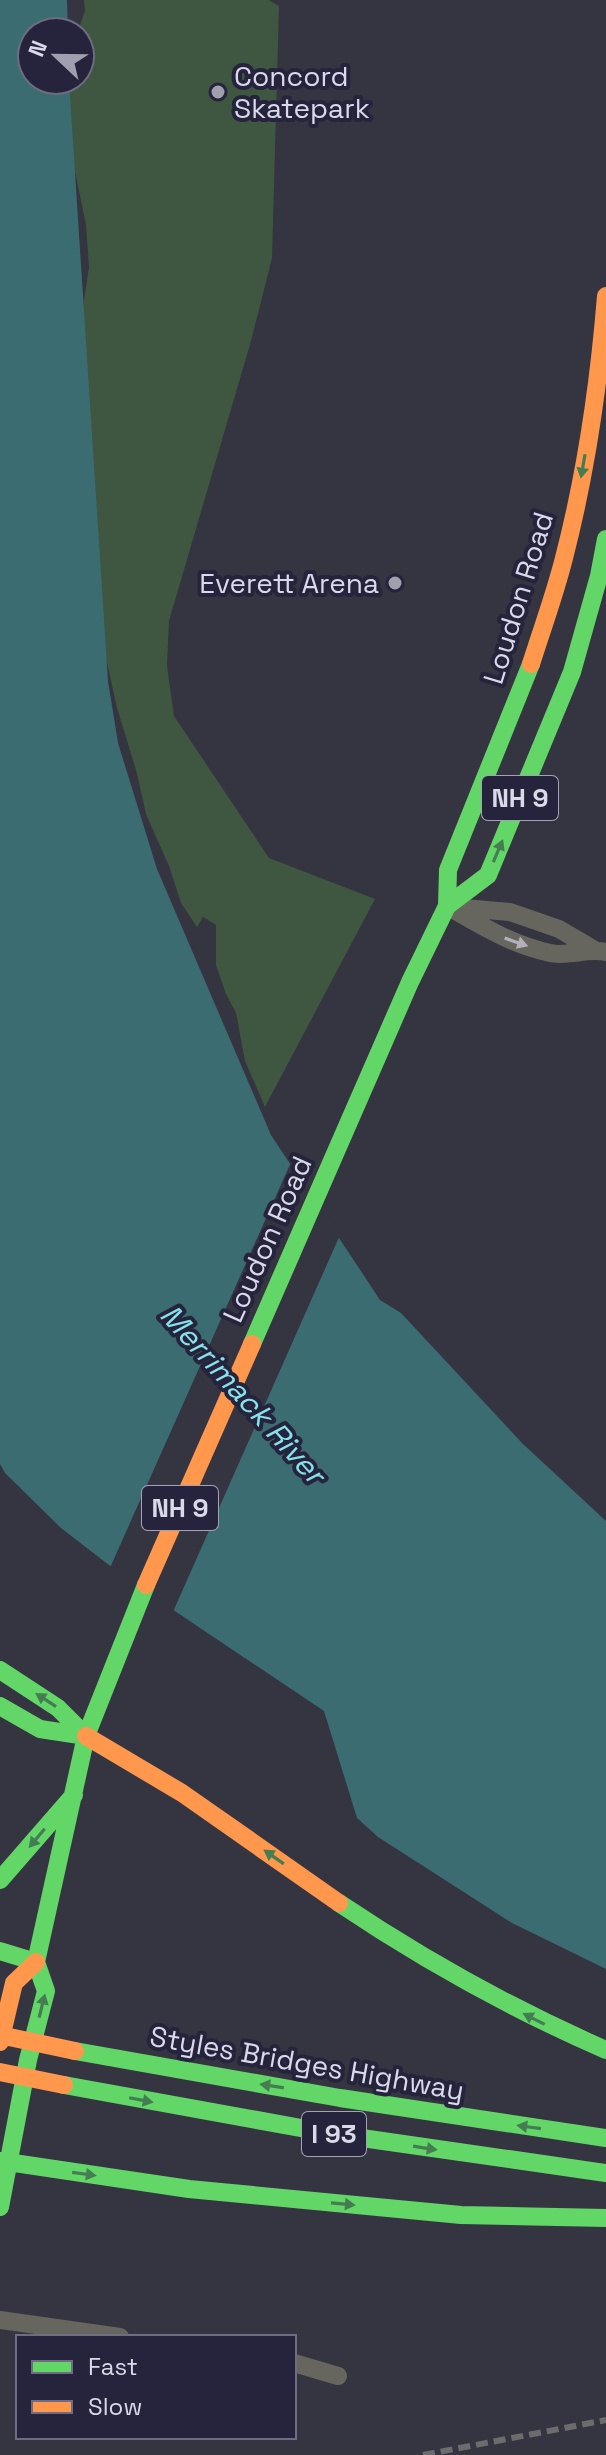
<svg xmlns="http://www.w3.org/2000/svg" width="606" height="2455" viewBox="0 0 606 2455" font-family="'Space Grotesk',sans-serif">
	<rect width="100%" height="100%" fill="#353441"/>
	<!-- green -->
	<path fill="#3f5640" d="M84,0H269L279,6L272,258L251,341L169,621L167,666L174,716L269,858L375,899L265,1107L245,1061L236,1013L226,994L216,965V925L203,917L197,927L181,903L169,866L146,814L136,770L117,708L92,595L80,327L89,267L86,225L70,147V80H80V32H78L85,10Z"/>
	<!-- water -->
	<path fill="#3b6c71" d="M0,0H67L68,32H32V80H69L108,681L118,743L157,869L271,1135L380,1300L401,1313L522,1443L606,1521V1969L512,1923L378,1837L357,1818L324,1711L127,1579L61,1528L5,1473L0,1464Z"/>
	<!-- pier -->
	<path fill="#353441" d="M292,1160L340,1235L172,1614L109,1570Z"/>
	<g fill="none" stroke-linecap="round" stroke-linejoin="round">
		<!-- street -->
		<path stroke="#67665e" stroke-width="18" d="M447,906C480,925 512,945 550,953C568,957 587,948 606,952
			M453,907L510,912L559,929L593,949
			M0,2320L120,2337
			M294,2363L338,2376"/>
		<!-- fast -->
		<path stroke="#63d668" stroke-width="18" d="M447,906L488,875L572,672L599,576L606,539
			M252,1344L410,982L447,906L448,870L531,664
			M0,1670L58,1708L86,1736
			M0,1706L40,1729L86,1736
			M0,1880L74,1795
			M339,1903C424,1960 512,2009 606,2050
			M0,1951L36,1962
			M75,2051L340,2098L606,2138
			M64,2085L334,2134L606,2173
			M0,2161L189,2189L461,2215L606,2218
			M0,2207L28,2060L46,1991L36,1962L86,1736L146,1585"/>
		<!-- slow -->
		<path stroke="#ff974d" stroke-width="18" d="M531,664C542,629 555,594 564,558C586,473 599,383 606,296
			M146,1585L252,1344
			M86,1736L182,1793L339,1903
			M0,2042L14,1983L36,1962"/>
		<!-- rail -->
		<path stroke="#6d6c6d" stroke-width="6" stroke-dasharray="12 6" stroke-linecap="butt" d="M423,2455L606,2420"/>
		<!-- slow-bridge -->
		<path stroke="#ff974d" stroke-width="18" d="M0,2035L75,2051
			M0,2072L64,2085"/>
	</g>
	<!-- one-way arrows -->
	<defs><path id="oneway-solid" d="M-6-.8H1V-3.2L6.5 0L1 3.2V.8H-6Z" transform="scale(2)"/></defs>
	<g fill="#447d52">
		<use href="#oneway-solid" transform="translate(583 466) rotate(100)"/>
		<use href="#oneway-solid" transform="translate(498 851) rotate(-67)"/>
		<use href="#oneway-solid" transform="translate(46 1700) rotate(-147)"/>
		<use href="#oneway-solid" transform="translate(37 1838) rotate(130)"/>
		<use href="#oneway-solid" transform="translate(274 1857) rotate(-145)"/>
		<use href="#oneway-solid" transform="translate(42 2006) rotate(-76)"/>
		<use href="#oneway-solid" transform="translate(534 2019) rotate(-153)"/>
		<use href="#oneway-solid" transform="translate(272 2086) rotate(-171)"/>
		<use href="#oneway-solid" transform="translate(141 2100) rotate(11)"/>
		<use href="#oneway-solid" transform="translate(529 2127) rotate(-172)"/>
		<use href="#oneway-solid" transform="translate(425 2148) rotate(9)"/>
		<use href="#oneway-solid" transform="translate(84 2174) rotate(8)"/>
		<use href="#oneway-solid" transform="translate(343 2204) rotate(5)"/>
	</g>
	<use fill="#b2b1b9" href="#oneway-solid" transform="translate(516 942) rotate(19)"/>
	<!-- markers -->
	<g fill="#a09faf" stroke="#26243d" stroke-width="3">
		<circle cx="218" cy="92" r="8"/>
		<circle cx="395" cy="583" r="8"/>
	</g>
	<g text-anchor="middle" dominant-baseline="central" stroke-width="8" stroke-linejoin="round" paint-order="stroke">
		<!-- shield labels -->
		<g fill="#26243d" stroke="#a4a3b6" stroke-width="2">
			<rect x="482" y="776" width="76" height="44" rx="6"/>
			<rect x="142" y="1486" width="76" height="44" rx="6"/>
			<rect x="302" y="2112" width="64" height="44" rx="6"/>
		</g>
		<g font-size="26" font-weight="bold" fill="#dad9ea">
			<text x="520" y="798">NH 9</text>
			<text x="180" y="1508">NH 9</text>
			<text x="334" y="2134">I 93</text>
		</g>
		<!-- poi labels -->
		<g font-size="28" fill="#dad9ea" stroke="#26243d" text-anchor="start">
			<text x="234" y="76">Concord<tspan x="234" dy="32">Skatepark</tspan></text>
			<text x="379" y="583" text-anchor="end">Everett Arena</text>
		</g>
		<!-- street labels -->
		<g font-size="28" fill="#dad9ea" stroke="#26243d">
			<text transform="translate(518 598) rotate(-73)">Loudon Road</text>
			<text transform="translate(267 1239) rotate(-66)">Loudon Road</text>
			<text transform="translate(307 2063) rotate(10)">Styles Bridges Highway</text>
		</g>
		<!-- water labels -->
		<g font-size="30" font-style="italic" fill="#87e3ea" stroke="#26243d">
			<text transform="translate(243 1394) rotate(48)">Merrimack River</text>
		</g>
	</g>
	<!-- legend -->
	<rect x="16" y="2335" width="280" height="104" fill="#26243d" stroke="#6e6c82" stroke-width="2"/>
	<rect x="32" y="2361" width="40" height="12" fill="#63d668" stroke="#6e6c82" stroke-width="2"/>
	<text x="88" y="2375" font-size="24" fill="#dad9ea">Fast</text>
	<rect x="32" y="2401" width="40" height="12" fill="#ff974d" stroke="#6e6c82" stroke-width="2"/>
	<text x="88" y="2415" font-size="24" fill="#dad9ea">Slow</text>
	<!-- north arrow -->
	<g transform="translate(56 56) rotate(292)"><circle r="38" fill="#26243d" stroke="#6e6c82" stroke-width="2"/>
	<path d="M0-6L14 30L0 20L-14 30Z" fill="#a09faf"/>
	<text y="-12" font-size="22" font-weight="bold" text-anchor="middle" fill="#dad9ea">N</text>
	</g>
</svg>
